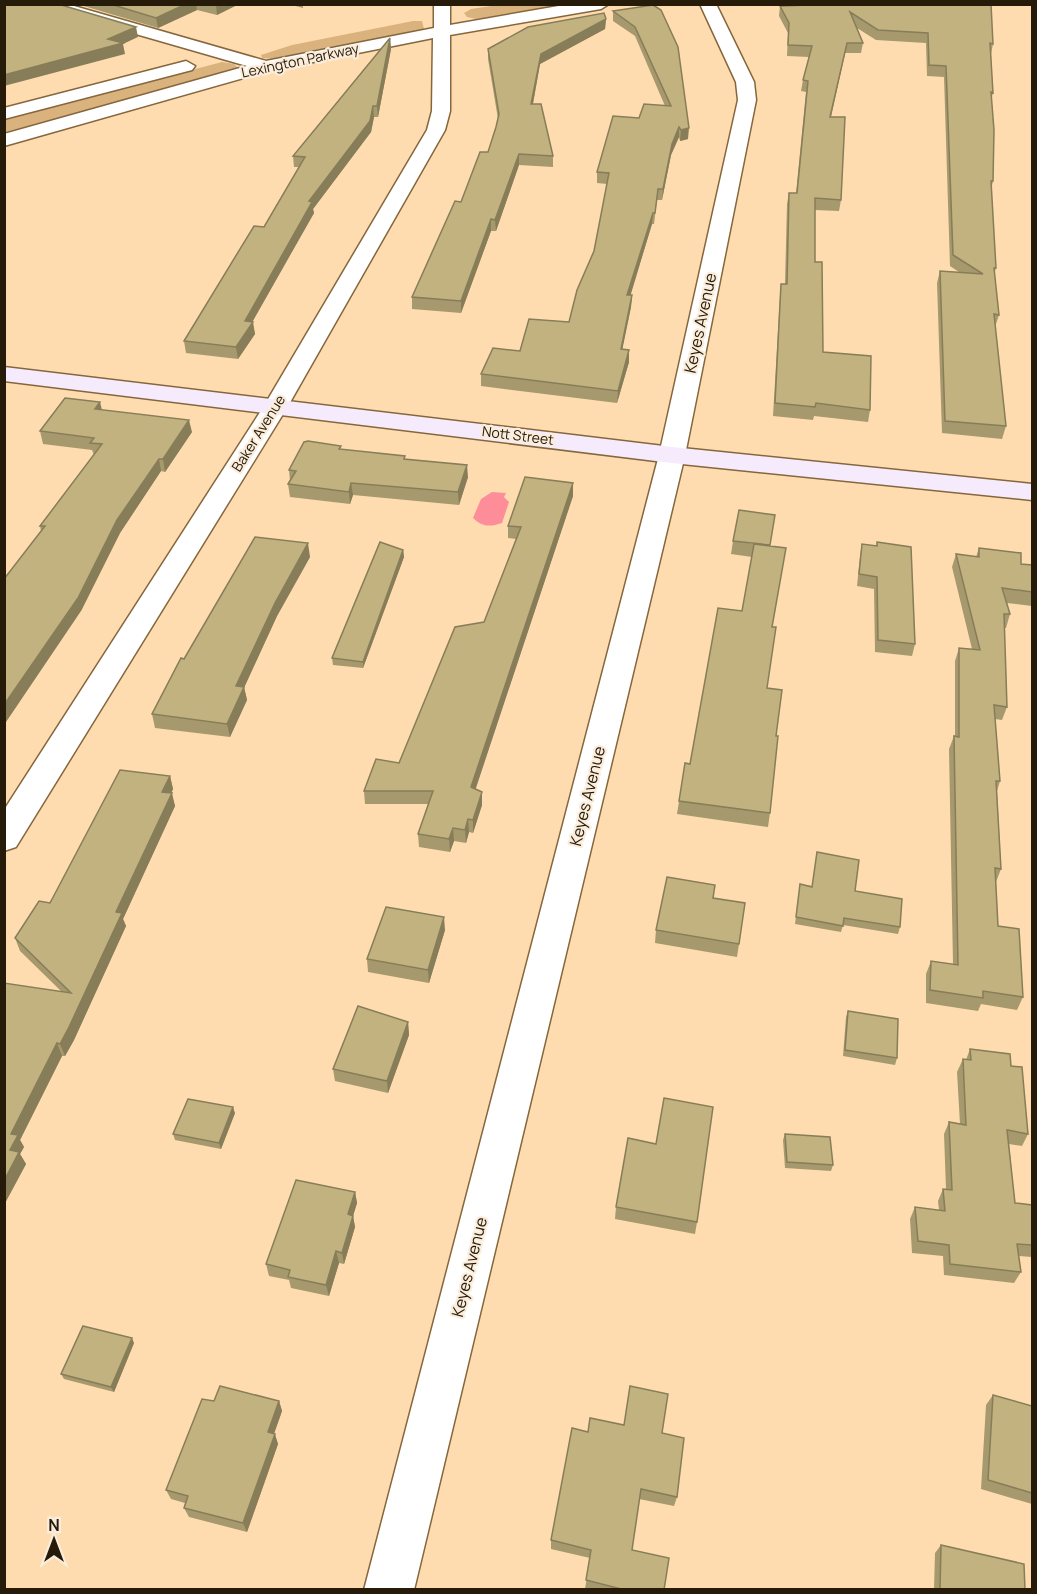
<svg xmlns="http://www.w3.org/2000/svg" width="1037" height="1594" viewBox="0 0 1037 1594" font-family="Manrope,sans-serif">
	<rect width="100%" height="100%" fill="#ffdcaf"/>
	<!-- green -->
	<path fill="#dab27d" d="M498,5H575L476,19L467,17L464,13L471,9Z
		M413,21H422L424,29L275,59L262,58L261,55L292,45Z
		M222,62L234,64L238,68L232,72L5,132V119Z"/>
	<!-- water -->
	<path fill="#fd8d98" d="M492,492L506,493L504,497L509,502L502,523C490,527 482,527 473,518L481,499Z"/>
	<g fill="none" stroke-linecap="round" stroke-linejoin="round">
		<!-- minor casing -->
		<g stroke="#85673d" stroke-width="3">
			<path id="minor" d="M40,4H67L266,61L434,28V4H450V25L570,4H609L601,9L450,35V111L445,130L288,406L16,847L4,851V810L264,406L427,130L432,111L433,38L268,71L4,146V134L247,66L42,7Z
				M700,4H716L754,82L756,100L685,455L414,1590H364L659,455L738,100L736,82Z
				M186,61L195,66L192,70L4,119V108Z"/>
		</g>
		<!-- secondary casing -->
		<g stroke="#85673d" stroke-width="3">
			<path id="secondary" d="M4,367L672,447L1032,484V500L672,463L4,381Z"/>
		</g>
		<!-- minor -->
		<use href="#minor" fill="#fff" fill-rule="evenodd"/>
		<!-- secondary -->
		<use href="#secondary" fill="#f6ebfc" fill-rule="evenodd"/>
	</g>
	<!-- wall -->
	<path fill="#a6996d" d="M77,4H239L217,15L197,10L158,28Z
		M288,4H303V8Z
		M653,5L688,139L680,141L679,137L671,155L662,200H657L654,224H652L630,295H632L631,307L622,349L629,350V362L617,403L481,386V374L569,322L594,251L607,184L597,183V172L639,118L665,106L635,36L613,21V11Z
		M821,5L993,44L991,54L993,93L991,100L993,181L991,190L996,268L994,275L999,315L995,327L1006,426L1002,439L942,433L937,283L940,271L959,272L950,266L944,77L927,76L926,43L876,40L857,28L863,43L861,53H845L831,117L841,200L839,211L815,210V262L823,352L870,410L868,422L814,416L813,420L773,416L780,296L781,284H785L787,204L789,193H796L806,92L801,91L803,80L809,57L787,56L788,33L779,16L780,6Z
		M606,19L605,29L540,64L533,104L553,156V167L519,165L496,231H491L461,313L412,309V297L461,202L488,152L496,127L498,119L488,59V49Z
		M390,38L391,49L378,117H374L371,132L313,209L314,213L252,322L255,334L238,359L186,353L184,341L264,227L299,167H294L293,156Z
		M102,410L192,432L165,472L161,471L120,533L81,611L41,531L40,526L94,455L92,450L43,444L40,431Z
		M341,449L405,456V459L468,477L459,505L353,495L350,504L290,497L288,484L290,481L289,470Z
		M573,483V496L475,789L482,805L473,833L469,832L466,843L454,841L450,852L419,847L418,834L428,804H365L364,791L399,763L484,622L516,539L508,538V526Z
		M733,541L770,546L772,627L767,688L776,736L770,813L768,827L677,814L679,801L690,764L742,611L752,557L731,554Z
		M877,542L915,644L912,656L875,652L874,589L857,586L860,556L862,544L876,546Z
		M979,548L1021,564L1032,565V606L1007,603L1010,614L1006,628H1004L1007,707L1002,720L995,719L1000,781L997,791L1001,869L996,882L998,926L1023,997L1017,1010L981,1004L978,1011L926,1003V974L931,961L953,964L949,749L954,736H955V661L959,648L972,649L952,567L956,554L976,557Z
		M403,550L404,557L363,668L333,665L332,658Z
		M310,557L277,616L244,687L247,700L230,737L155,728L152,714L184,659Z
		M170,776L173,789L171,793L175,806L123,919L126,926L74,1040L65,1056H62L20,1140L24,1147L20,1154L26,1164L4,1205V983L62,992L20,951L15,938Z
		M817,852L855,891L900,927L898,934L843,925L841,932L795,924L800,884L812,886Z
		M713,898L739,944L737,957L655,943L656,930Z
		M445,930L429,983L368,972L367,959Z
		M848,1011L897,1058L895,1065L843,1056L846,1017Z
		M408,1022L409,1035L388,1093L335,1081L333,1069Z
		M970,1049L1011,1066L1028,1134L1022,1146L1009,1144L1015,1203L1032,1205V1257L1019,1256L1021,1272L1014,1283L944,1275L943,1256L912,1253L910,1219L915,1207L939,1210L938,1201L943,1189H946L944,1134L949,1122L960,1124L957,1072L963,1059L966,1060Z
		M235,1113L221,1149L175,1140L173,1134Z
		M785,1134L833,1165L831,1171L785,1168L783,1140Z
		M355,1192L357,1203L353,1216L355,1227L344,1264L339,1263L329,1296L291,1288L289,1280L269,1276L266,1264Z
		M616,1207L697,1222L695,1234L615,1219Z
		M134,1343L114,1392L64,1379L61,1374Z
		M993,1395L1032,1406V1504L981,1489L986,1405Z
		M214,1401H279L282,1411L274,1434L278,1444L247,1532L189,1517L184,1508L185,1503L171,1499L166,1490Z
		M588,1432L662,1433L677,1497L674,1506L639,1499L632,1550L664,1590H589L585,1589L590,1558L551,1549V1540Z
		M941,1545L1025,1590H934L935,1553Z"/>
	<!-- shaded-wall -->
	<path fill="#877d59" d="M186,4H196L197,10L158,28L156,18Z
		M216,4H239L217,15L216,5Z
		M606,19L605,29L540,64L531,114V104L541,54Z
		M136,27L138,37L123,44L125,54L4,86V75L108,39Z
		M390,38L391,49L378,117L377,106Z
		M847,43L845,53L828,128L830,117Z
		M373,106L374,117L371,132L313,209L314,213L250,326L253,322L255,334L238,359L236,347L245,321L309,201Z
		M679,127V137L671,155L662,200L663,189L672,144Z
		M689,128L688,139L680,141L681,130Z
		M519,154V165L496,231L495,220Z
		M653,213L652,224L627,307V295Z
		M491,219V231L461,313V301Z
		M632,295L631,307L620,361L621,349Z
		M629,350V362L617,403L618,391Z
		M100,402L103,414L95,409Z
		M189,420L192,432L165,472L163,459Z
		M159,459L161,471L120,533L81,611L4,725V705L117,520Z
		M467,465L468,477L459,505L458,492Z
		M351,483L353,495L350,504L349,492Z
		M573,483V496L472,800L471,787Z
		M308,543L310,557L277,616L239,699L236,686L275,603Z
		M403,550L404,557L363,668V662Z
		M244,687L247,700L230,737L227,724Z
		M170,776L173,789L166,805L162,792Z
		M482,792V805L473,833V820Z
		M172,793L175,806L123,919L126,926L74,1040L65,1056L60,1044L116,912Z
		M468,819L469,832L466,843L465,830Z
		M453,828L454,841L450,852L449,839Z
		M444,917L445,930L429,983L428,970Z
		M408,1022L409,1035L388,1093L387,1081Z
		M57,1043L62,1056L20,1140L24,1147L20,1154L26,1164L4,1205V1181L11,1134Z
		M233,1107L235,1113L221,1149L219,1143Z
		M355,1192L357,1203L353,1216L355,1227L344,1264L342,1253L348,1214Z
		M336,1251L339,1263L329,1296L326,1285Z
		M132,1338L134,1343L114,1392L111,1387Z
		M279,1401L282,1411L271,1442L268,1432Z
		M275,1434L278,1444L247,1532L243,1523Z"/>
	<!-- building -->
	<path fill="#c1b27f" stroke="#877d59" stroke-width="1.5" d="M4,4H58L136,27L108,39L123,43L4,75Z
		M110,4H186L156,18Z
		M837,4H991L993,44L990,43L993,93L991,92L994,130L993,181H991L996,268H994L999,315L994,314L1006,426L945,421L940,271L983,274L953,255L946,66L929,65L928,33L878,30L850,12L863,43H847L830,117H845L841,200L815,198V262H822L823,352L871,356L870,410L816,403L815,407L775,403L781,284H787L789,193H797L808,81L803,80L812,46L788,45L789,23L780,6Z
		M653,5L661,10L678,47L689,128L681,130L679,127L672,144L663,189H658L655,213H653L627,295H632L621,349L629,350L618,391L481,374L493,348L520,351L529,319L569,322L577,290L594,251L609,173L597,172L613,116L639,118L644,104L671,106L635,27L613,11Z
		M604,13L606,19L541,54L531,104H541L553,156L519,154L495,220L491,219L461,301L412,297L455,201L461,202L480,152H488L496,127L499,114L488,49L528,27Z
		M390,38L377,106H373L370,121L309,201L312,202L245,321L253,322L236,347L184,341L254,226L264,227L305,157L293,156Z
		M65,398L100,402L95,409L189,420L163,459H159L117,520L78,598L4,705V579L45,526H40L102,444L90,443L94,438L40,431Z
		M308,441L341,446L339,449L405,456L404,459L467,465L458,492L351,483L349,492L288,484L296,471L289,470L304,442Z
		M525,477L573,483L471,787L482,792L473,820L468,819L465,830L453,828L449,839L418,834L433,791H364L376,759L399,763L455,627L484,622L521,527L508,526Z
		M739,510L775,515L770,545L733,541Z
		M255,537L308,543L275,603L236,686L244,687L227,724L152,714L181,658L184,659Z
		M380,542L403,550L363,662L332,658Z
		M877,542L911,547L915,644L878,640L877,577L859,574L862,544L877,546Z
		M754,544L786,548L772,627H776L767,688L782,690L776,736H778L770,813L679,801L685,763L690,764L718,608L742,611Z
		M979,548L1021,553V564L1032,565V592L1002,588L1010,614H1004L1007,707L994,705L1000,781H996L1001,869L995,868L998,926L1019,929L1023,997L983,991V998L930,990L931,961L958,965L954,736L959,737V648L980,650L956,554L979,557Z
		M120,770L170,776L162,792L172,793L116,912L122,913L69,1027L60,1044L57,1043L11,1134L18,1135L10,1150L19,1152L4,1181V983L71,993L15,938L39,901L50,903Z
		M817,852L859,860L855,891L902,899L900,927L844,918L843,926L796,917L800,884L812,887Z
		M667,877L715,885L713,898L745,903L739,944L656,930Z
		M386,907L444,917L428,970L367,959Z
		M358,1006L408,1022L387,1081L333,1069Z
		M848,1011L898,1019L897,1058L845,1050Z
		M970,1049L1010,1054L1011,1066L1022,1067L1028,1134L1007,1130L1015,1203L1032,1205V1245L1017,1244L1021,1272L950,1264L949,1245L918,1241L915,1207L945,1211L943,1189L952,1190L949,1122L966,1125L963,1059L971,1060Z
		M664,1098L713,1107L697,1222L616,1207L628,1138L656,1144Z
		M188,1099L233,1107L219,1143L173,1134Z
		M785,1134L830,1137L833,1165L787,1162Z
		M296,1180L355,1192L348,1214L353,1216L342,1253L336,1251L326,1285L288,1277L290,1270L266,1264Z
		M83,1326L132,1338L111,1387L61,1374Z
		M220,1386L279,1401L268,1432L275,1434L243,1523L184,1508L188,1496L166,1490L202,1399L214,1401Z
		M630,1386L668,1394L662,1433L684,1438L677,1497L641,1489L632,1550L669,1558L664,1590H625L586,1580L591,1550L551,1540L572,1428L588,1432L590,1418L624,1425Z
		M993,1395L1032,1406V1493L988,1480Z
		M941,1545L1024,1564L1025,1590H940Z"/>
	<g text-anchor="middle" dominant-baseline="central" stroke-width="4.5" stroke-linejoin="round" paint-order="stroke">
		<!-- far-street labels -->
		<g font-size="14" fill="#261a08" stroke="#fbeddc">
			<text transform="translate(300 60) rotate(-12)">Lexington Parkway</text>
			<text transform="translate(258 433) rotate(-58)">Baker Avenue</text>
			<text transform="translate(518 435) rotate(7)">Nott Street</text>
		</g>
		<!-- street labels -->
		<g font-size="16" fill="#261a08" stroke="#fbeddc">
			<text transform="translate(700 323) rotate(-78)">Keyes Avenue</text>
			<text transform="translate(587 796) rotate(-76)">Keyes Avenue</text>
			<text transform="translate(469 1267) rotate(-76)">Keyes Avenue</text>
		</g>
	</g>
	<!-- border -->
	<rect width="1037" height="1594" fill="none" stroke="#261a08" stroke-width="12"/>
	<!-- north arrow -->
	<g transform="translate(54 1540)" stroke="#fbeddc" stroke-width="4.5" paint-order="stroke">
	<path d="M0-4.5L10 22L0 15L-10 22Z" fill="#261a08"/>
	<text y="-9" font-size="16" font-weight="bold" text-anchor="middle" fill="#261a08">N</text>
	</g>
</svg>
